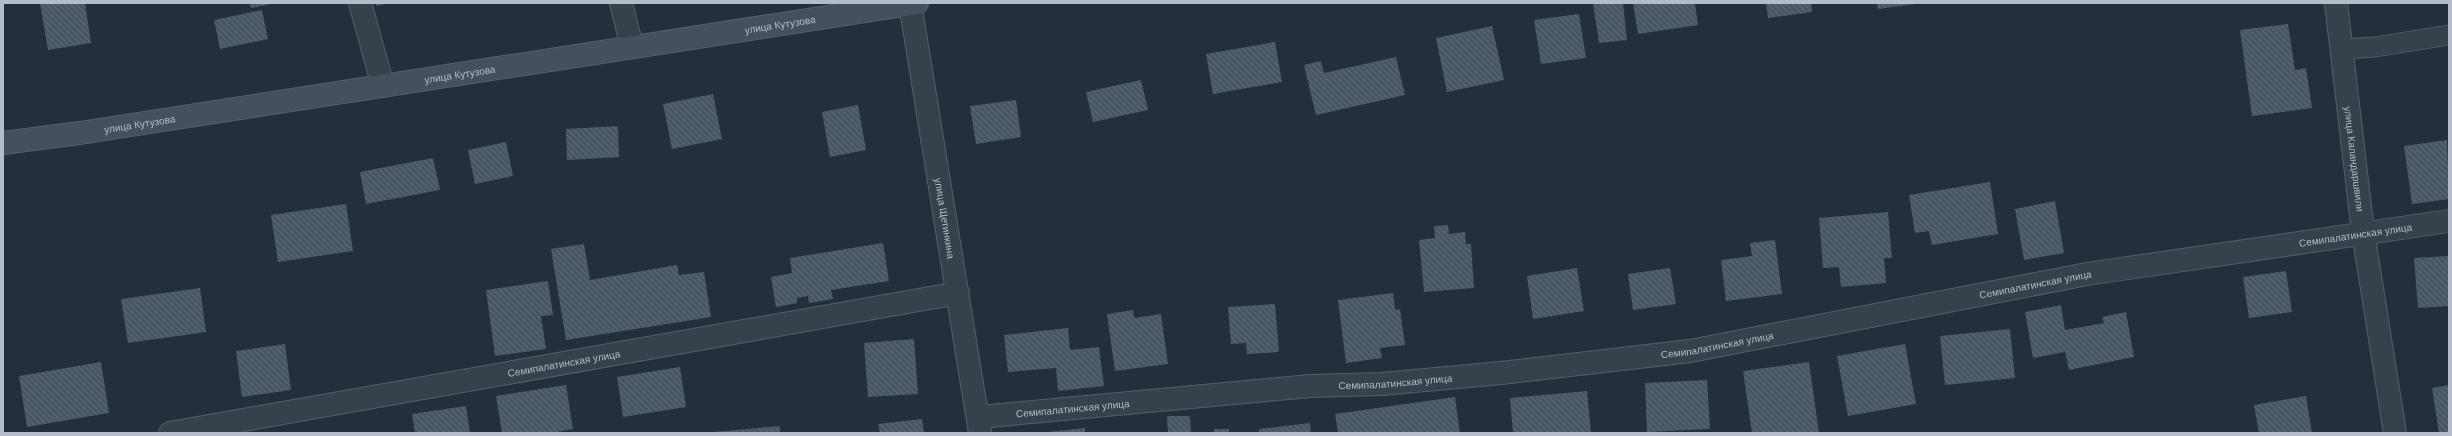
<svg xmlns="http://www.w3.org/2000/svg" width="2452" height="436" viewBox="0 0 2452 436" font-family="Helvetica,sans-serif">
	<defs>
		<pattern id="building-back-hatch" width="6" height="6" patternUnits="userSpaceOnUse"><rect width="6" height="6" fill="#495665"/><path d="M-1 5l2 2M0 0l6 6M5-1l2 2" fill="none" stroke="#616c7a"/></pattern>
	</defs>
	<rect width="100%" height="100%" fill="#232f3c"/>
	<!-- building -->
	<path fill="url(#building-back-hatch)" d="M40,3H85L91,43L48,50Z
		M250,3H271V4L251,8Z
		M376,3H385V4L376,6Z
		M1593,3H1623L1627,40L1599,43Z
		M1633,3H1695L1698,25L1638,34Z
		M1766,3H1811L1812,12L1768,18Z
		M1877,3H1915V4L1878,9Z
		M262,10L268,39L220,49L214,20Z
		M1579,14L1586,58L1541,64L1534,20Z
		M2288,24L2295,70L2306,68L2312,108L2252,116L2240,30Z
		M1492,26L1504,80L1447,92L1436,38Z
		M1275,42L1282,82L1213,94L1206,54Z
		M1396,57L1405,95L1316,115L1304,65L1321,61L1324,73Z
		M1141,80L1148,110L1093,122L1086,92Z
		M713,94L722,139L672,149L663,104Z
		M1016,100L1021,137L976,144L970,106Z
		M858,105L866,150L830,157L822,112Z
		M618,126L619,157L567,160L566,129Z
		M2447,140L2449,199L2412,204L2404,146Z
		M506,142L513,176L475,184L468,150Z
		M433,158L440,190L366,204L360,172Z
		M1990,182L1998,234L1932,245L1929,231L1915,233L1909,195Z
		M2055,201L2064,253L2024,260L2015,209Z
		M346,204L353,251L278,262L271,215Z
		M1888,212L1892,258H1884L1886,283L1841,287L1839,267L1823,268L1819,218Z
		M1448,225L1449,234L1465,232L1466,244H1471L1474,288L1424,292L1419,240L1435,238L1434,226Z
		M1775,240L1782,294L1726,301L1721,260L1752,256L1750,243Z
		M883,243L889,281L831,290L833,299L809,303L808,296L797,298V303L776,307L771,277L792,273L790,258Z
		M584,244L590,280L677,265L679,275L704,272L711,317L566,340L551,249Z
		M2449,256V306L2418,308L2414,258Z
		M1577,268L1584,311L1533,319L1527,276Z
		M1670,268L1676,304L1633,310L1628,274Z
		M2286,271L2292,312L2249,318L2243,277Z
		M548,281L553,315L541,316L546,349L495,356L486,290Z
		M200,288L206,332L128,343L121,299Z
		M1393,293L1395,310L1400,309L1405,345L1380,348L1382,358L1346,363L1338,300Z
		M1275,304L1279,352L1247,354L1246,343L1231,344L1228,307Z
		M2061,305L2065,330L2104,323L2102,317L2126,312L2134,357L2069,370L2065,352L2033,358L2025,312Z
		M1133,310L1134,318L1161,314L1168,364L1115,371L1107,314Z
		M1068,328L1070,350L1099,347L1104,386L1058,391L1056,368L1008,372L1004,335Z
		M2010,329L2015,378L1945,385L1940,336Z
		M914,339L918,394L868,397L864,343Z
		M285,344L291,390L242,397L236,351Z
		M1905,344L1916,404L1848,416L1837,356Z
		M101,362L109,413L27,427L19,376Z
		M1809,362L1819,433H1752L1743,371Z
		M680,367L686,407L623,417L617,377Z
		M1707,380L1710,429L1647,432L1645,383Z
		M566,385L573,429L551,433H502L496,396Z
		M2449,385V433H2439L2432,388Z
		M1587,391L1591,433H1513L1510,398Z
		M2306,396L2312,433H2259L2254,405Z
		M1455,397L1460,433H1338L1335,414Z
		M466,406L470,433H415L412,414Z
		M1167,416H1190L1191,433H1168Z
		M922,419L924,433H880L878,424Z
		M1310,423L1311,433H1259V429Z
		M780,426V433H713V432Z
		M1085,428V433H1048V432Z
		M1214,429H1229V433H1214Z"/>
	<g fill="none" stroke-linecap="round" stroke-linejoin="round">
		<!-- lane casing -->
		<g stroke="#555f6a" stroke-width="21">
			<path id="lane" d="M2342,49L2375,47L2449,35"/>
		</g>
		<!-- street casing -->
		<g stroke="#555f6a" stroke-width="24">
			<g id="street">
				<path d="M360,3L383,86"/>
				<path d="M621,3L632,47"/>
				<path id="s1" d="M910,3L980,433"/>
				<path id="s2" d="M2336,3L2363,232L2395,433"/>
				<path id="s3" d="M979,417L1310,386L1382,384L1501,373L1690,351L2087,274L2449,221"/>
				<path id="s4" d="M170,433L958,293"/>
			</g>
		</g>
		<!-- secondary casing -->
		<g stroke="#555f6a" stroke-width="24">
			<g id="secondary">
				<path id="s5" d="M3,143L80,133L917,3"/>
			</g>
		</g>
		<!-- lane -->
		<use href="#lane" stroke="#37414c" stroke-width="19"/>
		<!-- street -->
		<use href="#street" stroke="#37414c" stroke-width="22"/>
		<!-- secondary -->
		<use href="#secondary" stroke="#45505f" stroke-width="22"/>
	</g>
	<g text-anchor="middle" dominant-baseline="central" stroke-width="4" stroke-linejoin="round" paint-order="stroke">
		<!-- street labels -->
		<g font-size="10" fill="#b3bcc8" stroke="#1c2631">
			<text stroke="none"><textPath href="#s5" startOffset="786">улица Кутузова</textPath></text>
			<text stroke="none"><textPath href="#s5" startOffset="462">улица Кутузова</textPath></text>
			<text stroke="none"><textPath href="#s5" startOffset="138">улица Кутузова</textPath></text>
			<text stroke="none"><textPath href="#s2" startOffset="157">улица Каландаршвили</textPath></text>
			<text stroke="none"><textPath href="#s1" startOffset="218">улица Щетинкина</textPath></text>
			<text stroke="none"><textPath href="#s3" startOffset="1390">Семипалатинская улица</textPath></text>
			<text stroke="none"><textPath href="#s3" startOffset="1066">Семипалатинская улица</textPath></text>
			<text stroke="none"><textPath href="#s3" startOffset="742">Семипалатинская улица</textPath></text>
			<text stroke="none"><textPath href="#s4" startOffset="400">Семипалатинская улица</textPath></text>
			<text stroke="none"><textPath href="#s3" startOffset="418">Семипалатинская улица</textPath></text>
			<text stroke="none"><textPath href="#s3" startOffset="94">Семипалатинская улица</textPath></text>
		</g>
	</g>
	<!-- border -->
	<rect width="2452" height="436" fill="none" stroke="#b3bcc8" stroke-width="8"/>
</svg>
